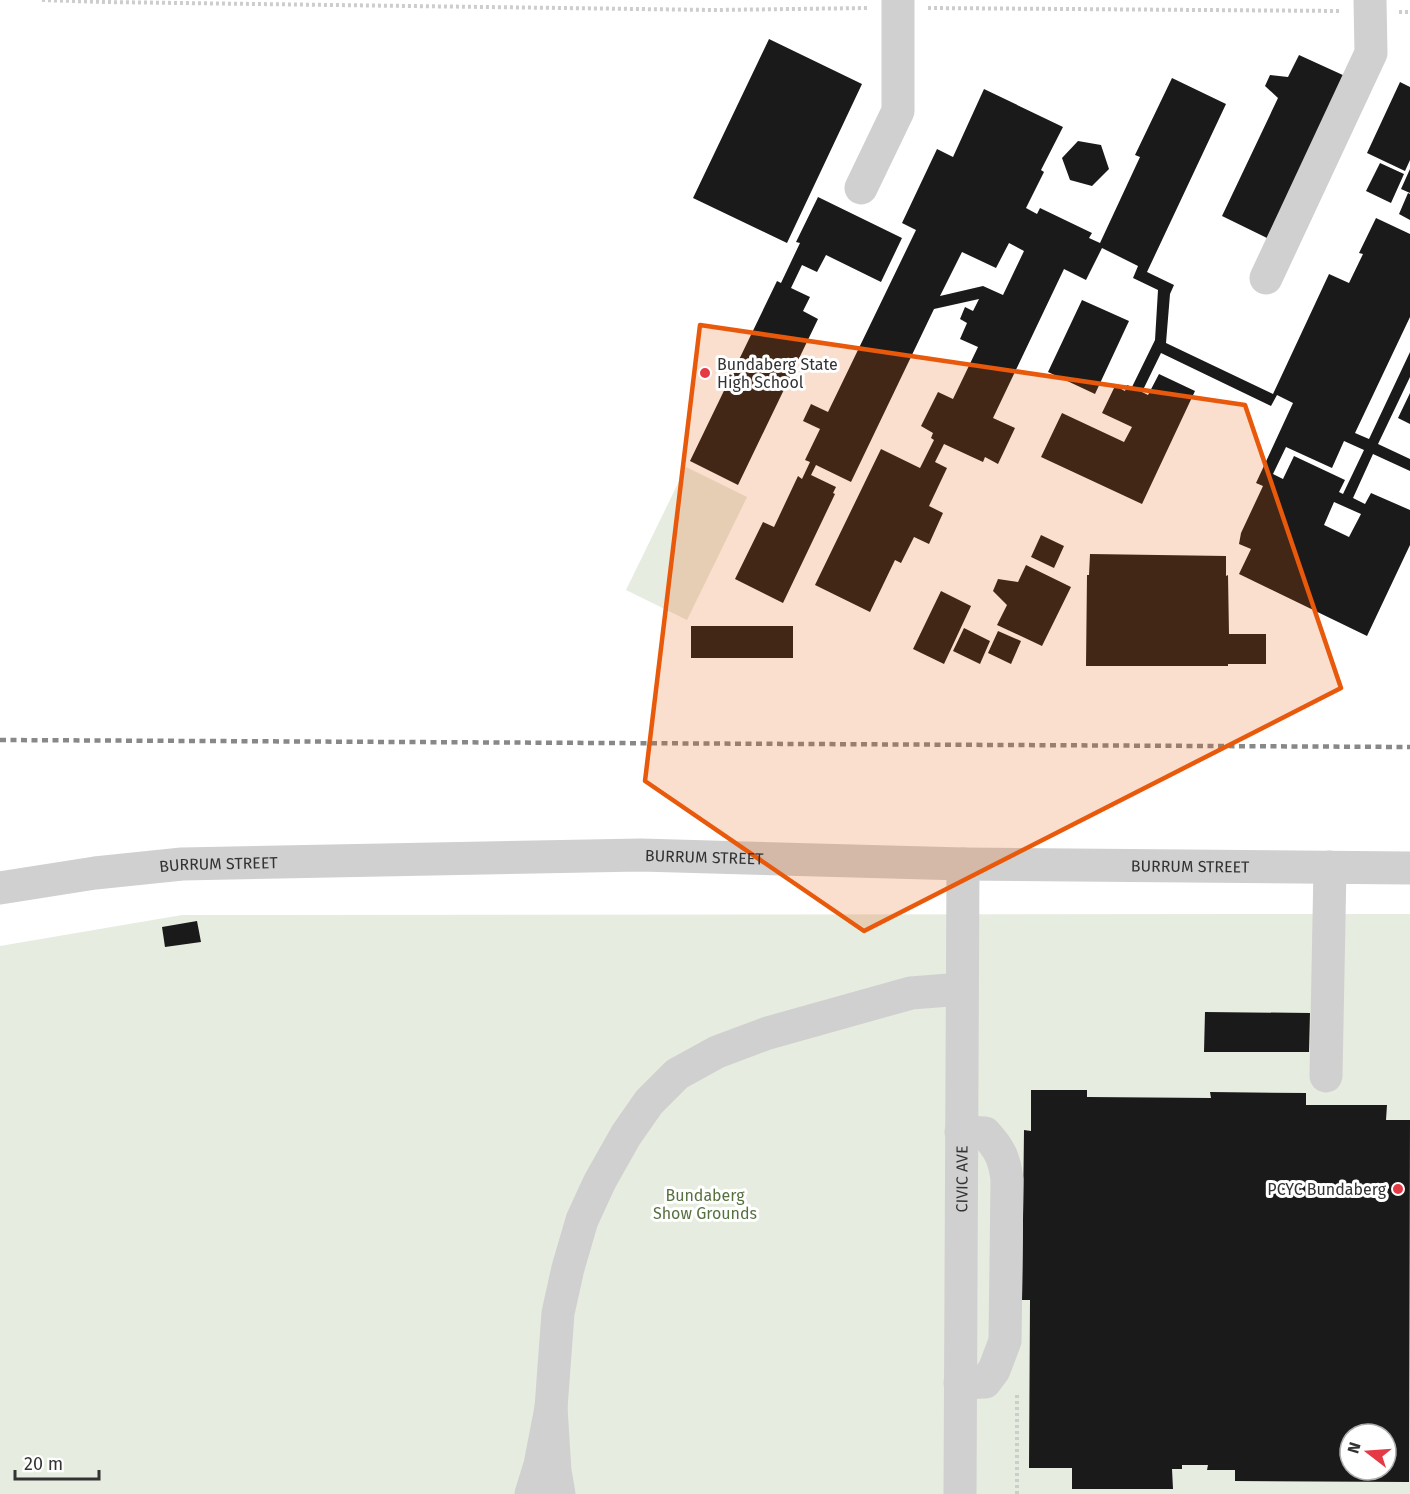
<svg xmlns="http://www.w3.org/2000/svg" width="1410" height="1494" viewBox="0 0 1410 1494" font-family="'Fira Sans',sans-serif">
	<rect width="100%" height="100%" fill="#fff"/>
	<!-- green -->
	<path fill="#e6ecdf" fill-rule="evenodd" d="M686,467L747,497L687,620L626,590Z
		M1410,914V1494H0V946L182,915ZM1350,1434H1386V1470H1350Z"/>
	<!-- building -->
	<path fill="#1a1a1a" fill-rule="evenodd" d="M769,39L862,84L787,243L693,198Z
		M1299,55L1345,76L1267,238L1222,216L1278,98L1265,86L1270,75L1288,77Z
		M1172,78L1226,104L1147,272L1174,285L1170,294L1166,343L1273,394L1329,274L1349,283L1363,254L1359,253L1376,218L1410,234V317L1355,433L1369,439L1410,352V377L1378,444L1410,459V471L1373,454L1353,498L1365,504L1371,493L1410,510V545L1367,636L1239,574L1251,549L1239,544L1241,533L1263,486L1256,483L1293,403L1277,395L1271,406L1161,353L1142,392L1148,395L1159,374L1195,391L1142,504L1041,457L1062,413L1124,442L1132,427L1102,413L1115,386L1125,391L1127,385L1132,387L1155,340L1158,290L1133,278L1138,266L1102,248L1086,280L1064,269L993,418L1015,428L998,464L985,457L983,462L944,444L935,462L947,468L929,506L943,513L929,544L914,537L901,563L895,560L870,612L815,585L881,449L920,468L934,440L931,438L933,433L921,426L938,392L953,399L978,347L960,339L967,323L960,319L965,307L973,311L979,299L934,309L851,482L816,465L811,475L836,487L833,493L835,494L783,603L735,579L763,522L774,527L798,476L802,479L810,462L805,460L820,429L803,421L811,404L828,412L916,230L902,223L937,149L953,157L984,89L1063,127L1041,170L1044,172L1026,208L1037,214L1040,208L1092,233L1089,238L1100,243L1140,157L1135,155ZM1009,243L1024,251L1003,295L983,286L940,296L962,252L996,268ZM1344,441L1364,450L1343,494L1339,492L1345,480L1294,456L1283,479L1273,474L1286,447L1332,468ZM1334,502L1361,514L1349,537L1324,525Z
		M1400,82L1410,87V160L1405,171L1367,153Z
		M1078,141L1101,145L1109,169L1092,186L1070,180L1062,158Z
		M1380,163L1404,174L1391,203L1366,191Z
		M1410,169V193L1401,189Z
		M1408,193L1410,194V220L1399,214Z
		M818,197L902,238L881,282L826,255L817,272L802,265L791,288L810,297L803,311L818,319L738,485L690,461L777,281L781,283L800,243L796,242Z
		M1082,300L1129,321L1095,394L1048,372Z
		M1410,393V424L1398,418Z
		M1041,535L1064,546L1054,568L1031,557Z
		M1090,554L1226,556V576L1228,575L1229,634H1266V664H1228V666H1086L1087,575H1089Z
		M1026,565L1071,587L1042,646L997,625L1007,605L993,591L998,579L1018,582Z
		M941,591L971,606L944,664L913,649Z
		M691,626H793V658H691Z
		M964,628L990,641L980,664L953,651Z
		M998,631L1021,641L1011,664L988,653Z
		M197,921L201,942L165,947L162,927Z
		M1205,1012L1310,1013L1309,1052H1204Z
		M1031,1090H1087V1097L1211,1098L1210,1092L1306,1093V1105H1387L1386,1120H1410L1409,1482L1235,1481V1470H1207L1208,1465H1182V1469H1172L1173,1489H1072V1468H1029L1030,1300H1022L1024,1130L1031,1131ZM1350,1434H1386V1470H1350Z"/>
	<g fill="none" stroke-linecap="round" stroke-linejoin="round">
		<!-- path -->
		<path stroke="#cdcdcd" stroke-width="4" stroke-dasharray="3 3" stroke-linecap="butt" d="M42,0L104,2L714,10L869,8
			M928,8L1340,11
			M1399,12H1410
			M1017,1494V1393"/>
		<!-- minor -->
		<g stroke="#d0d0d0" stroke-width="33">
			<path d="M861,188L898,111V0"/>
			<path d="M1266,278L1371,53L1370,0"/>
			<path id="s1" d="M0,888L95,873L182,864L641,855L963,864L1410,868"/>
			<path d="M1326,1076L1330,867"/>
			<path d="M960,1383L985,1382L994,1370L1005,1341L1007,1180C1005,1159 999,1148 985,1133L961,1132"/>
			<path d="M551,1408L558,1313L568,1268L582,1220L600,1181L626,1135L649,1102L677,1074L717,1052L768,1033L911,993L962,989"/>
			<path d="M531,1494L540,1465L551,1408L555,1471L559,1494"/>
			<path id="s2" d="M960,1494L963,864"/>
		</g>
		<!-- rail -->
		<path stroke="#888" stroke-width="4.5" stroke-dasharray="6 4.5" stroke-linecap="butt" d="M0,740L1410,747"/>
	</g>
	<!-- marked area -->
	<path fill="#e8590c" fill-opacity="0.2" stroke="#e8590c" stroke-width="4.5" stroke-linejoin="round" d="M700,325L1245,405L1341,688L864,931L645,781Z"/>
	<!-- markers -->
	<g fill="#e63946" stroke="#fff" stroke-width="2">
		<circle cx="705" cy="373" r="6"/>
		<circle cx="1398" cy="1189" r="6"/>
	</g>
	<g text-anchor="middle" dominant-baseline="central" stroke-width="6" stroke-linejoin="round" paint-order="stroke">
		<!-- poi labels -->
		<g font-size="16" fill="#333" stroke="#fff" text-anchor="start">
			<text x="717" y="364">Bundaberg State<tspan x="717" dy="18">High School</tspan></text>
			<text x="1386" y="1189" text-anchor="end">PCYC Bundaberg</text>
		</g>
		<!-- street labels -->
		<g font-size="16" fill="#333" stroke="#fff">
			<text stroke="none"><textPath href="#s1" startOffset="706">BURRUM STREET</textPath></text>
			<text stroke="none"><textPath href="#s1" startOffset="220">BURRUM STREET</textPath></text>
			<text stroke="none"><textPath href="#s1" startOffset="1192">BURRUM STREET</textPath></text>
			<text stroke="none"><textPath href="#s2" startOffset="315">CIVIC AVE</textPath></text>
		</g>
		<!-- park labels -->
		<g font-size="16" fill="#56703f" stroke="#fff">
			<text x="705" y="1195">Bundaberg<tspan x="705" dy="18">Show Grounds</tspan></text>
		</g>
	</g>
	<!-- north arrow -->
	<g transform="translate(1368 1452) rotate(287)"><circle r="28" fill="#ffffff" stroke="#adadad" stroke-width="1.5"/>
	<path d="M0-4.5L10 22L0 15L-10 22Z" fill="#e63946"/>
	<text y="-9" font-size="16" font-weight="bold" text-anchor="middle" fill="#333333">N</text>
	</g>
	<!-- scale -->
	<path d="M15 1470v9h84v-9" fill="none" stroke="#333333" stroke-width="3"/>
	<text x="24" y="1470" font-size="18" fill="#333333" stroke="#ffffff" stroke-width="4.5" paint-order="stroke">20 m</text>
</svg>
